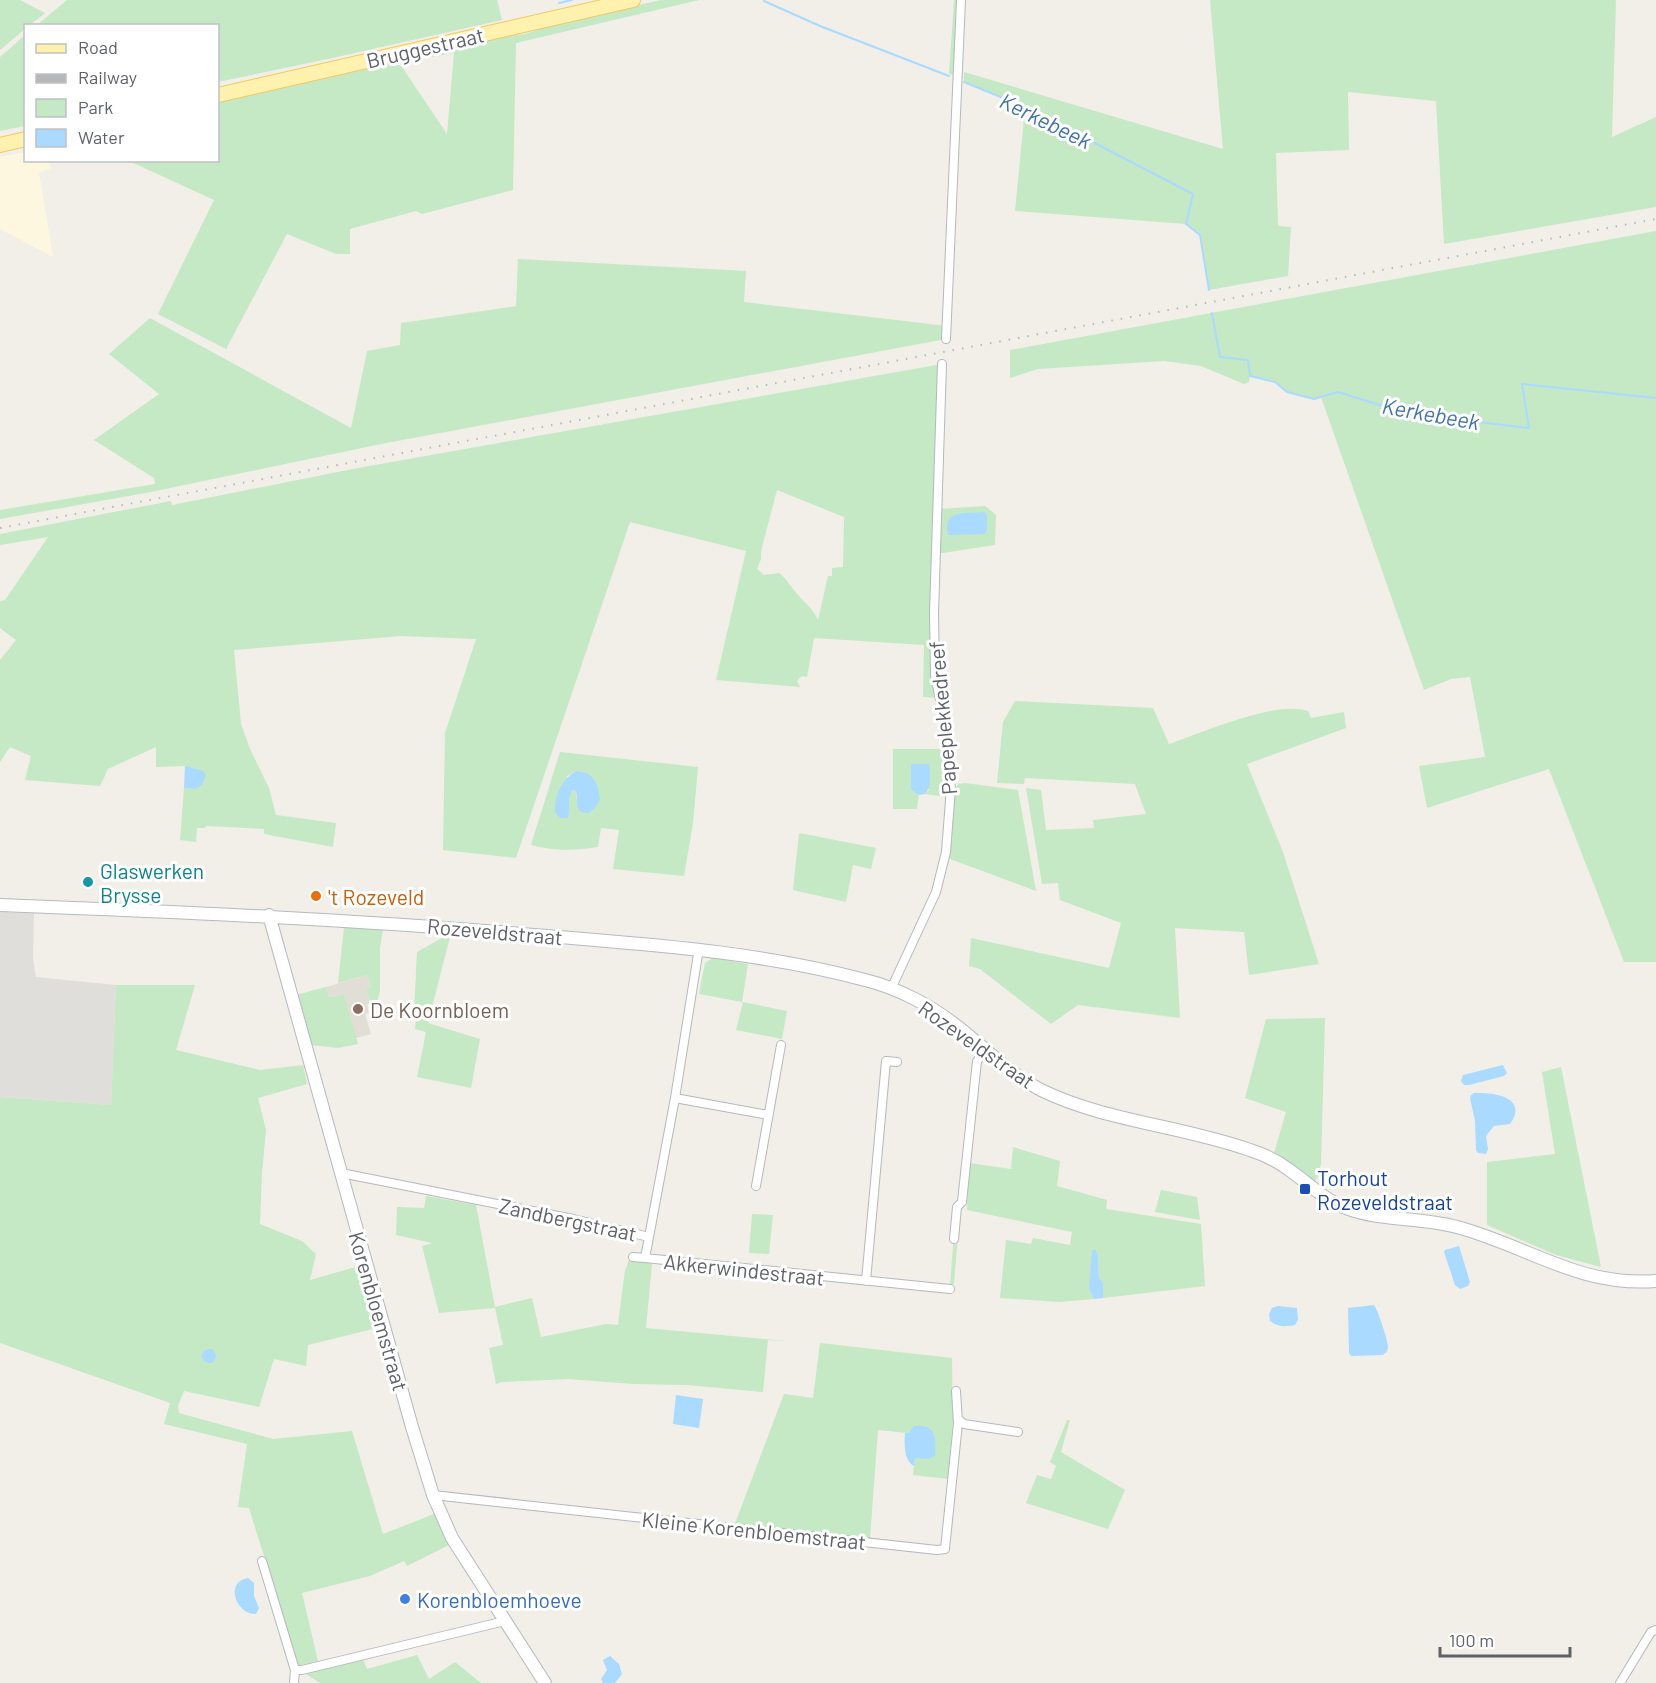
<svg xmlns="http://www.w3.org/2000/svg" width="1656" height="1683" viewBox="0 0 1656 1683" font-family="Barlow,sans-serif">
	<rect width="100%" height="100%" fill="#f1efe8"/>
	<!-- commercial -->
	<path fill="#fef7e0" d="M25,152L26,160L49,161L51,168L39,173L53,257L0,229V157Z"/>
	<!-- industrial -->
	<path fill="#e0deda" d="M0,912L34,913L33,958L36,977L116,985L111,1105L0,1097Z"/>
	<!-- education -->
	<path fill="#e1ded6" d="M367,975L371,987L366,989L371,1003L367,1004L369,1013L365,1014L371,1034L356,1038L344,994L329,997L326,987Z"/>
	<!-- green -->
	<path fill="#c5e8c5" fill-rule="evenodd" d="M0,0H20L45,13L30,25L26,26L25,29L0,50Z
		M67,0H497L502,20L346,55L218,82V26L37,25Z
		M661,0H699L516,43L513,190L422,214L416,211L350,229V254H336L287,234L226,349L158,314L214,200L129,161L218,160V102L394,62L402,67L447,134L454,53L430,57L433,53L509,35C522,36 534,32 545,26Z
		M954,0H959L956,76L949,74Z
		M1210,0H1616L1612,137L1656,117V207L1444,244L1436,101L1348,92L1349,150L1276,153L1278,226L1291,227L1288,276L1209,290L1200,236L1186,224L1015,211L1025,108L964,82V72L1223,149Z
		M25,35V126L0,131V57Z
		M1656,231V962H1624L1549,769L1427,808L1419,766L1485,757L1470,677L1451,679L1424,690L1321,397L1314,399L1287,392L1275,382L1250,376L1249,382L1244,384L1201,366L1164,361L1038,369L1010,378V350Z
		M518,259L746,271L744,302L947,326L946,339L381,444L151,492L0,519V510L155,484L154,478L94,440L159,394L109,354L150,318L351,428L367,351L400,345L401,323L516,306Z
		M942,364L938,509L985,506L996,515L995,545L936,554L934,613L940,698L923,697L924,645L814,638L807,677L802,676L797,681L800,687L716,680L746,551L630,522L516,858L443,850L445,733L476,639L401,636L234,650L241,724L250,749L269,788L276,815L336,823L333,847L264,834V829L206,826L205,828H197L196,842L180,840L184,788L195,789L185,766L156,767V747L108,769L100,786L25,780L31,756L10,747L0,762V660L16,640L0,628V601L5,600L48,537L0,545V534L171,501L172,505L358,468ZM777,490L844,517L843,567L832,568V576H828L818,620C814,610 807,605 799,596C792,589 788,580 779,573L764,575L757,569L761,559V551Z
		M1015,701L1153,708L1169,744C1202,733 1275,700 1308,711L1311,718L1344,712L1346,728L1247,764L1283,852L1319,964L1249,975L1244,932L1175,928L1180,1018L1078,1005L1051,1024L980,969L969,966L971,938L1109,968L1121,923L1060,900L1058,883L1042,884L1026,788L1041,790L1046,830L1094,828L1093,820L1146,814L1135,784L1025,778L1024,784L997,783L1003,722Z
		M893,749H946L947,797L925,794L929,790L912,764L911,790L919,795L917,809H893Z
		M560,752L698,767L693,823L684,876L613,869L619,830L601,828L598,847C572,851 557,851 531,845ZM576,771L585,772L576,800L577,793L573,790L570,793L568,799L567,776Z
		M965,783L1018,790L1036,891L950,859L955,789L958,784Z
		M799,833L876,848L871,869L853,865L846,902L793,890Z
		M344,927L383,930L380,948V990L377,1003L372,1006L366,989L371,987L367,975L338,983Z
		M443,933H451L428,1023L480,1039L471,1088L417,1077L426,1032L415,1029L417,1010H414L417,952L442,938Z
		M713,958L748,964L742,1002L699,994L705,963Z
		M116,985H195L176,1050L260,1070L303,1065L307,1084L258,1098L266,1130L262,1173L260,1224L302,1241L316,1254L310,1280L359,1266L377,1328L308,1345L306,1366L274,1359L259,1407L184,1391L178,1406L179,1413L273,1439L352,1431L383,1534L434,1514L449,1545L407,1566L404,1561L370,1576L302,1593L318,1661L298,1666L249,1508L238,1507L247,1444L164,1424L170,1403L0,1343V1097L111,1105Z
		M326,987L329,997L344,994L358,1044L338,1048L311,1045L296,995Z
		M743,1002L787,1011L782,1039L736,1030Z
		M1325,1018L1321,1164L1317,1178L1311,1186L1272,1160L1286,1112L1245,1098L1266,1019Z
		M1561,1067L1601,1267L1556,1255L1487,1225V1162L1555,1154L1542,1072Z
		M1013,1147L1060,1161L1057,1186L1107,1200L1106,1209L1201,1224L1205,1286L1103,1298V1284L1099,1278L1098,1256L1094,1250L1089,1289L1094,1299L1059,1302L1000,1298L1006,1240L1031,1244L1033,1238L1070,1245L1072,1232L967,1210L969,1163L1011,1169Z
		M1161,1190L1197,1197L1200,1220L1155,1212Z
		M426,1196L476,1205L495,1307L532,1298L541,1337L606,1324L618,1325L625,1270L629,1260L652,1264L646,1328L786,1341L768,1340L763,1392L687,1385L633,1384L568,1379L502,1382L496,1384L489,1348L503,1345L495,1308L439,1313L422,1246L432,1243L396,1235L397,1207L424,1208Z
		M752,1214L773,1215L769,1254L749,1253Z
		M954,1234L958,1235L954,1284L950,1285Z
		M820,1343L952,1358L953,1421L948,1479L913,1475L915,1457L927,1459L908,1433L878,1430L870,1538L734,1526L784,1394L813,1398Z
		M1067,1420H1070L1061,1452L1125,1490L1108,1529L1026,1503L1037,1475L1051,1479L1056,1466L1050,1462Z
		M417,1655L429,1679L455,1662L481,1683H320L303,1672L362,1657L367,1669Z"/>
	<!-- water -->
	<path fill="#aadaff" d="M984,512L987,515V530L985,534L948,535C942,509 966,514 984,512Z
		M911,764H929C930,774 932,786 925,794L919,795L911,790Z
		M185,766L203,771L206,775L202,785L195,789L184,788Z
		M576,771C594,772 598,783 600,800L595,808L588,813L580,812L577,806V793L573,790C566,797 571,808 568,818H560L555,812C554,796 562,779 576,771Z
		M1503,1065L1507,1073L1504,1076L1469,1085H1464L1461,1081L1463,1075Z
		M1474,1093C1494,1092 1529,1097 1510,1124L1494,1126L1486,1136L1488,1149L1486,1154L1478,1153L1476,1150L1475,1121L1470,1098L1471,1095Z
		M1459,1246L1470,1282L1468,1286L1460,1289L1455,1285L1444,1252L1445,1250Z
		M1095,1249L1098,1256L1099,1278L1103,1283V1298L1094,1299L1089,1289L1092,1251Z
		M1374,1305C1378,1310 1388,1341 1388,1347C1388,1352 1386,1352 1383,1355L1351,1356L1349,1353L1348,1308Z
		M1278,1306L1297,1308L1298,1320L1295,1325C1285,1327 1278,1327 1270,1321L1269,1314L1272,1308Z
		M202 1356a7 7 0 1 1 14 0a7 7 0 1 1-14 0Z
		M676,1395L703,1399L699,1428L673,1424Z
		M914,1426C938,1424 935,1439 935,1456L927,1459L915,1458L914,1466C904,1461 904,1444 905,1433H909Z
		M248,1578L254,1583V1596L259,1608L256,1614C236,1615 224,1582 248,1578Z
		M610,1656L619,1664L622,1674L615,1683H603L601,1679L607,1670L603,1660Z"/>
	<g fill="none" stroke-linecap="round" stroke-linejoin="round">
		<!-- stream -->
		<path stroke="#aadaff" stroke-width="2" d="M764,1L820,26L949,76
			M559,3L572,0
			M964,82L1025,107L1193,194L1186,224L1200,235L1209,290
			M1212,313L1220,357L1248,360L1250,376L1275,382L1287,392L1314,399L1338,392L1405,413L1529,428L1522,384L1656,398"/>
		<!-- street casing -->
		<g stroke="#b5b8bc" stroke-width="10">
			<path id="street" d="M946,339L961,0
				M891,989L936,892L946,852L951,788L942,710L935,675L934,613L942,364
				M675,1098L768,1115
				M341,1173L573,1219L649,1237L675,1098L699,948
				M756,1186L781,1045
				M649,1237L645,1258L950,1289
				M954,1239L957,1207L962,1202L977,1061L985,1051
				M633,1257L645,1258
				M866,1281L886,1061L897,1062
				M958,1419L964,1424L1018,1432
				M433,1495L937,1550L945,1549L958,1423L956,1391
				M262,1561L295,1670
				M294,1683L295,1670H302L505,1621
				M1620,1683L1651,1632L1656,1630"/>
		</g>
		<!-- secondary casing -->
		<g stroke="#b6babf" stroke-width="14">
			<path id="secondary" d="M0,905C183,912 365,920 547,936C654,945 761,952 865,980C898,988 932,1006 958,1027C985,1048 1010,1074 1041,1090C1104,1121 1183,1126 1250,1150C1263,1154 1277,1161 1288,1169C1307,1182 1324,1200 1346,1208C1378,1221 1421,1217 1457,1227C1528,1246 1579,1287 1656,1281
				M269,915L412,1427L433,1495L452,1538L545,1683"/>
		</g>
		<!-- primary casing -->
		<g stroke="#f2c960" stroke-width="16">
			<path id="primary" d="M218,95L633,0
				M0,145L26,139"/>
		</g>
		<!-- street -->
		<use href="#street" stroke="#fff" stroke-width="8"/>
		<!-- secondary -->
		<use href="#secondary" stroke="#fff" stroke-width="12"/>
		<!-- primary -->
		<use href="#primary" stroke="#fff2af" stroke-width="14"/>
		<!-- rail -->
		<path stroke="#b6b7b8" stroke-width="2" stroke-dasharray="1.5 8" stroke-linecap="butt" d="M0,528L1656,219"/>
	</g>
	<!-- markers -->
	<circle fill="#0f9aa8" stroke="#fff" stroke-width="2" cx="88" cy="882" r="6"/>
	<circle fill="#e8710a" stroke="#fff" stroke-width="2" cx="316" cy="896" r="6"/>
	<circle fill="#8d6e63" stroke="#fff" stroke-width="2" cx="358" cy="1009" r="6"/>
	<rect fill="#1a4fb4" stroke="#fff" stroke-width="2" x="1299" y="1183" width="12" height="12" rx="3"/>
	<circle fill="#3f7fe0" stroke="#fff" stroke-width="2" cx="405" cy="1599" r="6"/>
	<g text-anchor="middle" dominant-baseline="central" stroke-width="6" stroke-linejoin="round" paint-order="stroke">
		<!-- street labels -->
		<g font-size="21" fill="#5f6368" stroke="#fff">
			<text transform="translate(425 47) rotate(-13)">Bruggestraat</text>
			<text transform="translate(942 718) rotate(-95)">Papeplekkedreef</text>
			<text transform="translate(495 931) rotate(5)">Rozeveldstraat</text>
			<text transform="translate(977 1044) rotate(35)">Rozeveldstraat</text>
			<text transform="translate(568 1219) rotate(12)">Zandbergstraat</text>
			<text transform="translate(744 1269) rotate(6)">Akkerwindestraat</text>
			<text transform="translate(379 1311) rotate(74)">Korenbloemstraat</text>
			<text transform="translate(754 1530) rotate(6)">Kleine Korenbloemstraat</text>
		</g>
		<!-- culture labels -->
		<g font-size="21" fill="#0d838f" stroke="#fff" text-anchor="start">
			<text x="100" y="870">Glaswerken<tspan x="100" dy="24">Brysse</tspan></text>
		</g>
		<!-- food labels -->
		<g font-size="21" fill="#c56008" stroke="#fff" text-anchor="start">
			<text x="328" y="896">'t Rozeveld</text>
		</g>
		<!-- education labels -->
		<g font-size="21" fill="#785e54" stroke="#fff" text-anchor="start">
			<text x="370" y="1009">De Koornbloem</text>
		</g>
		<!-- transit labels -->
		<g font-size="21" fill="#164399" stroke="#fff" text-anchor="start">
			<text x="1317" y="1177">Torhout<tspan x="1317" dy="24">Rozeveldstraat</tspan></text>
		</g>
		<!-- shop labels -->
		<g font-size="21" fill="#366cbe" stroke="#fff" text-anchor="start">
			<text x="417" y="1599">Korenbloemhoeve</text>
		</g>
		<!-- water labels -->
		<g font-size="22" font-style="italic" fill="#4174aa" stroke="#fff">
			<text transform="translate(1046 120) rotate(26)">Kerkebeek</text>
			<text transform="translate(1431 413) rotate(10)">Kerkebeek</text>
		</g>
	</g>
	<!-- legend -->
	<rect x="24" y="24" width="195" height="138" fill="#ffffff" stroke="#bfc1c3" stroke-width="1.5"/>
	<rect x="36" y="44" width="30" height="9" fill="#fff2af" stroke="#bfc1c3" stroke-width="1.5"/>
	<text x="78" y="54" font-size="18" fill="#5f6368">Road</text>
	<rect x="36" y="74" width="30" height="9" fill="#b6b7b8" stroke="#bfc1c3" stroke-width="1.5"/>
	<text x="78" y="84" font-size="18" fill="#5f6368">Railway</text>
	<rect x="36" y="99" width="30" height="18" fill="#c5e8c5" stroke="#bfc1c3" stroke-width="1.5"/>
	<text x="78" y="114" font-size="18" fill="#5f6368">Park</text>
	<rect x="36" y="129" width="30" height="18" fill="#aadaff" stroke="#bfc1c3" stroke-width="1.5"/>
	<text x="78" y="144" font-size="18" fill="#5f6368">Water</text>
	<!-- scale -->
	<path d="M1440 1647v9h130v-9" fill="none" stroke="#5f6368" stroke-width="3"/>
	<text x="1449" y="1647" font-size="18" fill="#5f6368" stroke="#ffffff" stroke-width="4.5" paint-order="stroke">100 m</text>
</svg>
